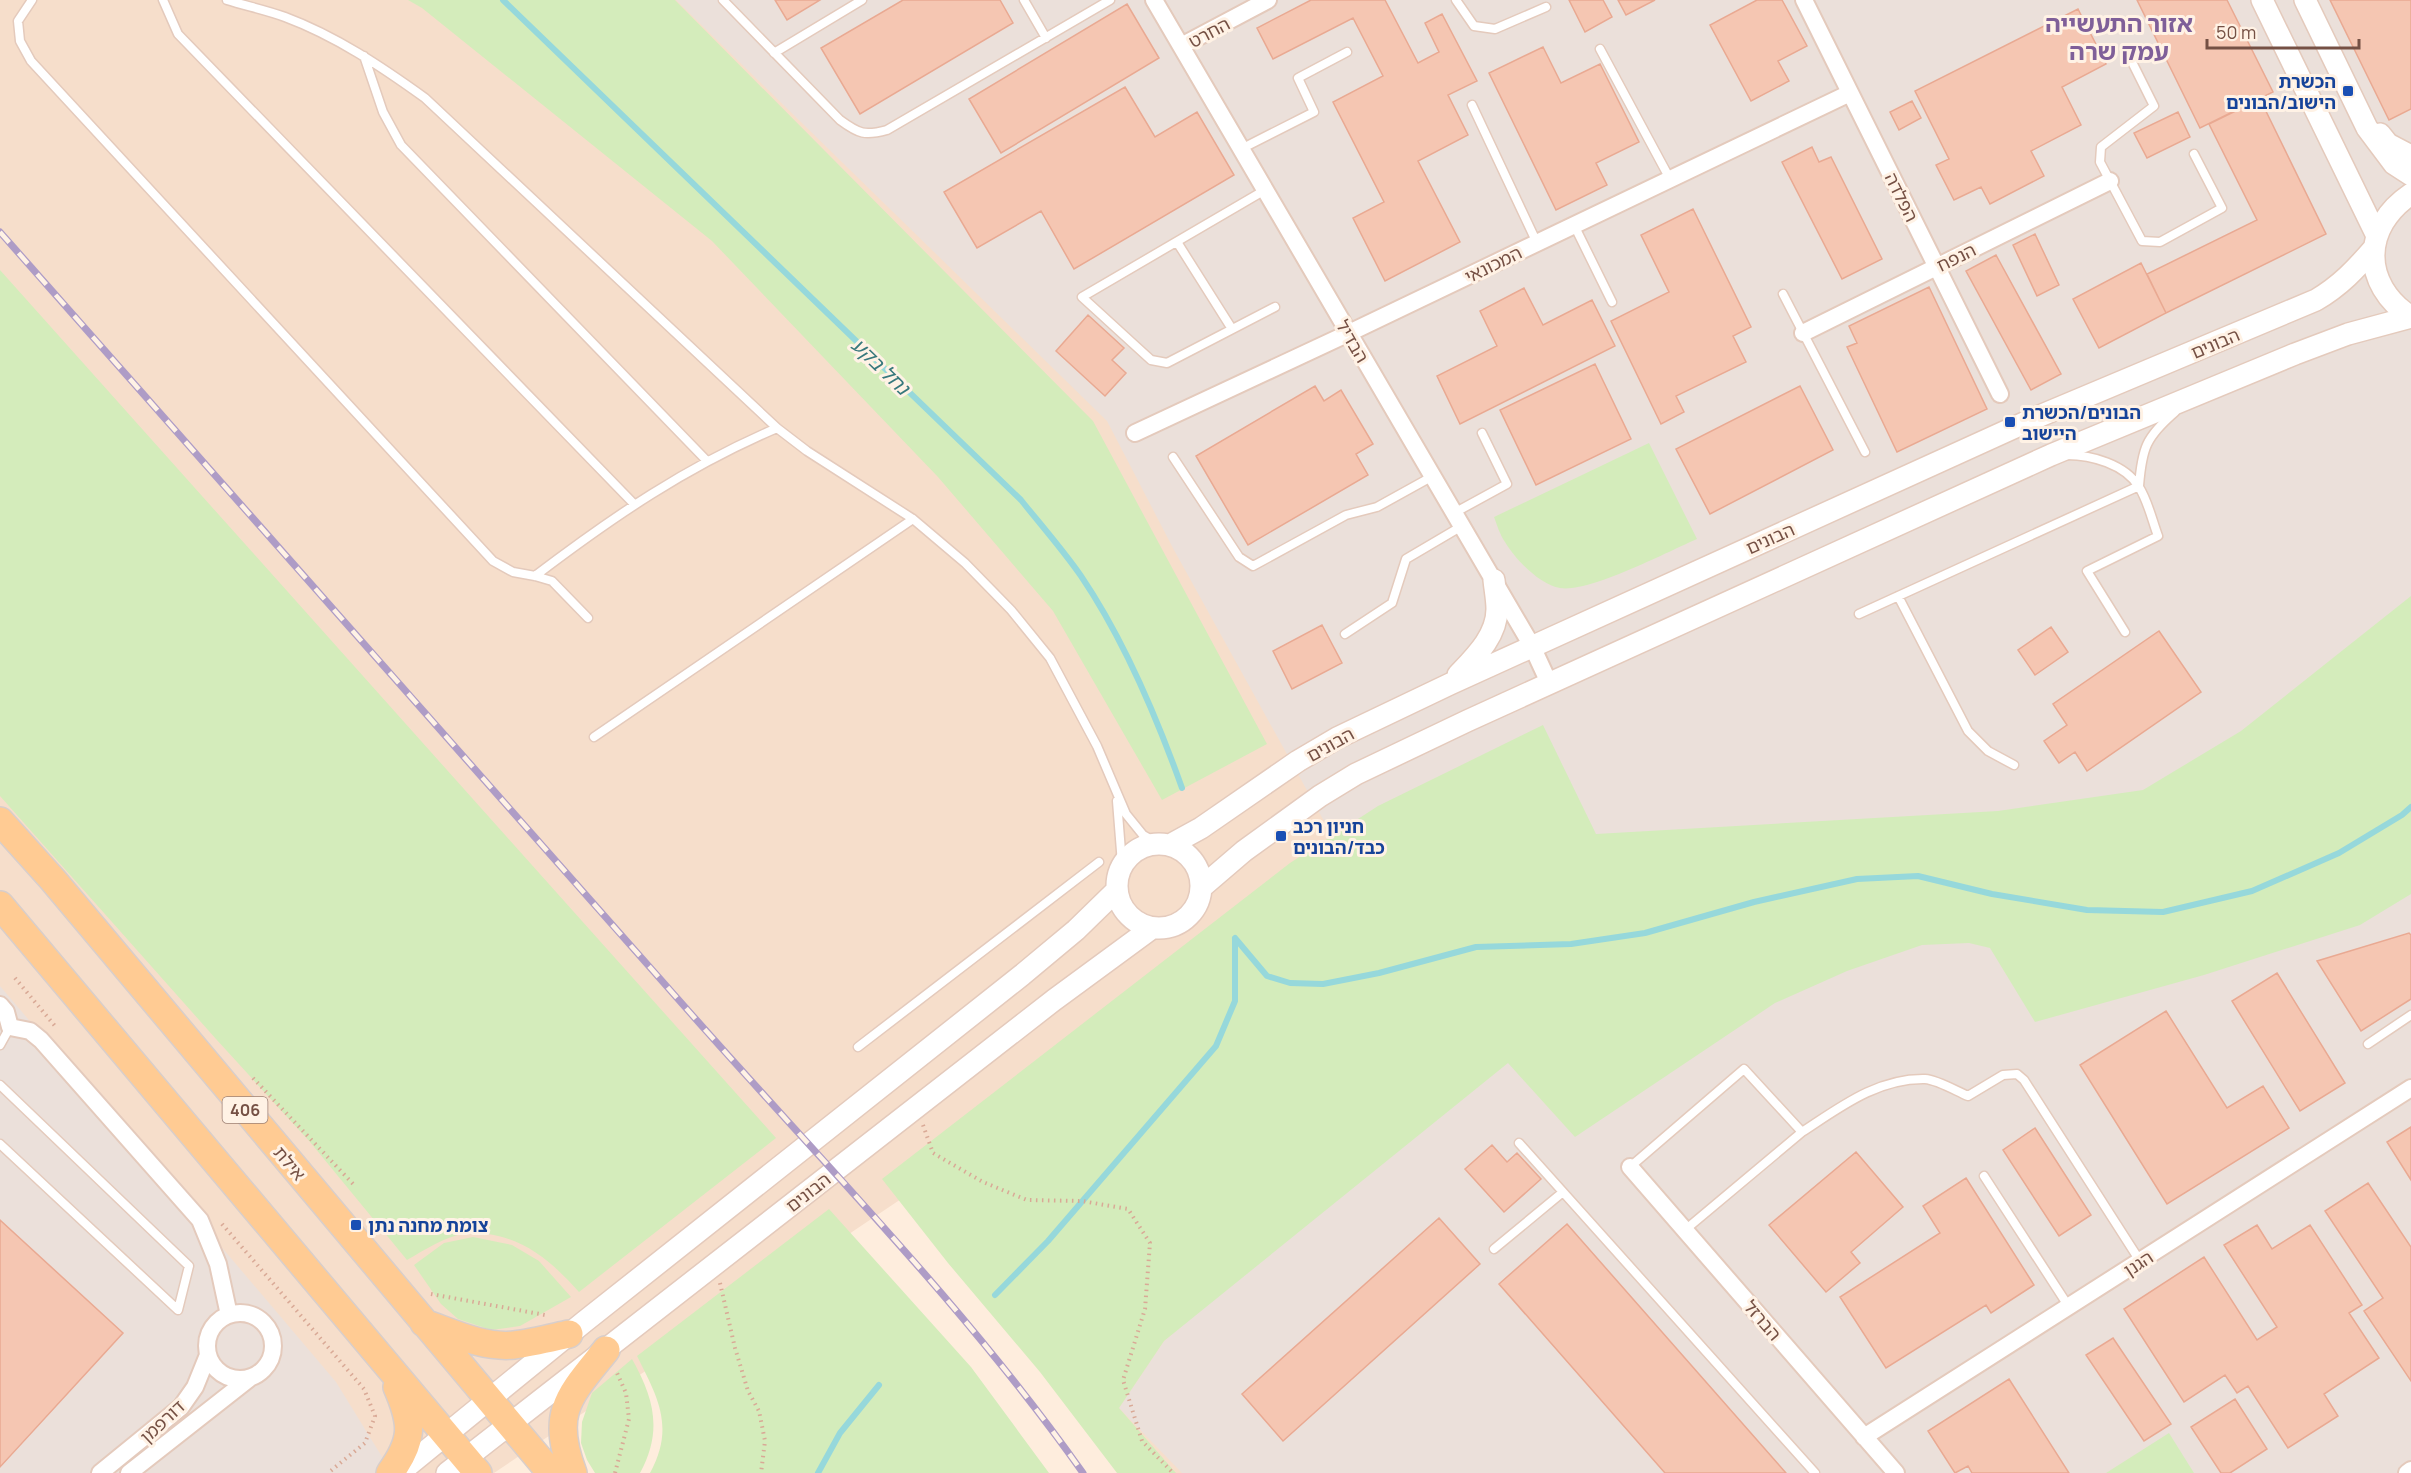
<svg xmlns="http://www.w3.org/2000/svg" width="2411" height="1473" viewBox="0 0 2411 1473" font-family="Manrope,'Noto Sans Hebrew',sans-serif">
	<rect width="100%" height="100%" fill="#feeddd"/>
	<!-- residential -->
	<path fill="#f6decb" d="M0,0H2411V1473H1142L953,1164L494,1473H0Z"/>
	<!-- industrial -->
	<path fill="#ebe0da" d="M676,0H2411V1473H1182L1119,1408L1164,1341L1470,1085L1174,550L1107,421Z
		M0,986L336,1382L392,1473H0Z"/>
	<!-- green -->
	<path fill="#d4ecbb" d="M408,0H675L1093,421L1267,744L1162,800L1053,611L938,477L712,241L422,8Z
		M0,270L776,1138L579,1292C553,1263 527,1240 488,1234C480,1233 472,1231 465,1233C443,1238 426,1249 407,1260L310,1142L216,1039L0,796Z
		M1649,443L1697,539C1667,552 1589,593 1560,588C1540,585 1515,559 1505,542C1500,535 1497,525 1494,517Z
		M2411,596V894L2360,925L2204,975L2035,1022L1990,948L1969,943L1922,945L1847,971L1775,1003L1575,1137L1508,1063L1164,1341L1119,1408L1176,1473H1117L1040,1372L948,1263L882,1179L1290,863L1378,806L1543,725L1596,834L1998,811L2143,790L2241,731Z
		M829,1209L971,1367L1049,1473H650C675,1427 658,1398 637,1356Z
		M473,1237L512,1245L539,1261L571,1297L520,1326L491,1330L458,1319L441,1304L414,1265L444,1243Z
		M632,1359C654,1398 663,1431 640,1473H595L587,1460L581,1443L582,1422L592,1393Z
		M2169,1433L2194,1473H2106Z"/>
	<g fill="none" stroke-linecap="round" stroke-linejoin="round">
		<!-- stream -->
		<path stroke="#96d8db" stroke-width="6" d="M503,0L1021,500C1041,525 1063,550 1081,576C1123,638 1157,718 1182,788
			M1235,938L1267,976L1290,983L1323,984L1379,973L1476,947L1571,944L1645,933L1754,902L1857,879L1918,876L1992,894L2087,910L2163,912L2252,891L2339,853L2402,815L2411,807
			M995,1295L1048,1241L1216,1046L1235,1001V939
			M818,1473L840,1433L879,1385"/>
	</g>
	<!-- building -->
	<path fill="#f5c6b2" stroke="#e9a992" stroke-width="1.5" d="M775,0H820L787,20Z
		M903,0H1000L1013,23L860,114L821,48Z
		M1311,0H1385L1418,63L1439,52L1425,23L1442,14L1477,81L1448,95L1468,135L1418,161L1460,242L1385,281L1353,218L1384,202L1333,102L1383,76L1353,18L1273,59L1257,28Z
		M1569,0H1603L1612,17L1585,32Z
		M1618,0H1655L1626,15Z
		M1757,0H1782L1807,46L1778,61L1789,81L1751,101L1710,25Z
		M2137,0H2227L2273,92L2200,128Z
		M2330,0H2411V109L2389,120Z
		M1127,4L1159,58L1001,153L969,99Z
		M2078,9L2106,64L2062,87L2081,125L2031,151L2044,176L1990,204L1981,187L1954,200L1936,165L1949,159L1915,91Z
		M1543,47L1561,83L1600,64L1639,142L1596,163L1607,185L1556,210L1489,73Z
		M1125,87L1155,137L1197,112L1234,175L1074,269L1041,211L977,248L944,192Z
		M2260,99L2326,234L2166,313L2147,274L2257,220L2209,124Z
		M1912,101L1921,118L1899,130L1890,112Z
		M2178,112L2190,137L2147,158L2134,133Z
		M1812,147L1819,162L1831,157L1882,259L1842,279L1782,162Z
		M1693,209L1751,327L1733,336L1746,362L1676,396L1684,412L1661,424L1611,321L1669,292L1641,235Z
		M2035,234L2059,285L2037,296L2013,245Z
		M1996,255L2061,374L2031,390L1966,271Z
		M2141,263L2166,313L2099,348L2073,299Z
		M1929,287L1987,409L1897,452L1847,347L1857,343L1849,326Z
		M1524,288L1543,325L1592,300L1615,346L1460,424L1437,376L1497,346L1480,311Z
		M1088,315L1124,348L1112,360L1126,373L1105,396L1056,351Z
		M1595,364L1631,439L1536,485L1500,410Z
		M1315,386L1324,401L1341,390L1373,444L1356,454L1368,475L1248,545L1196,456Z
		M1800,386L1833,450L1710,514L1676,449Z
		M1322,625L1342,663L1292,689L1273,651Z
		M2051,627L2068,652L2035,675L2018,650Z
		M2159,631L2201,692L2087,771L2075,752L2059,763L2044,741L2067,725L2053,704Z
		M2409,933L2411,935V999L2361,1031L2317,961Z
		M2277,973L2345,1083L2300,1111L2232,1001Z
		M2166,1011L2227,1108L2263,1086L2289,1128L2167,1204L2080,1065Z
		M2411,1127V1180L2387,1142Z
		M2035,1128L2091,1215L2059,1236L2003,1150Z
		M1492,1145L1507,1162L1517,1153L1541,1179L1504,1212L1465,1169Z
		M1856,1152L1903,1207L1851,1252L1860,1263L1826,1292L1769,1225Z
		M1966,1178L2034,1285L1991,1313L1986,1305L1886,1368L1840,1297L1940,1233L1923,1206Z
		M2368,1183L2411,1247V1381L2364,1311L2383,1298L2325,1211Z
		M1439,1218L1480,1264L1283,1441L1242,1394Z
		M0,1220L123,1333L0,1467Z
		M1567,1224L1786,1473H1665L1499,1284Z
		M2257,1225L2272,1249L2310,1225L2362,1305L2349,1313L2379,1358L2324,1394L2338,1416L2288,1448L2248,1386L2237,1393L2225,1375L2184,1402L2124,1309L2204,1257L2257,1340L2277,1327L2224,1245Z
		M2113,1338L2171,1424L2144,1441L2086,1355Z
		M2009,1379L2069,1473H1972L1968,1466L1955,1473L1928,1431Z
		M2235,1399L2267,1449L2230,1473H2221L2191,1427Z"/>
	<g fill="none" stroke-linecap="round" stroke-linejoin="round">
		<!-- service casing -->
		<g stroke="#e4cabc" stroke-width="11">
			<path id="service" d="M32,0L18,21L20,41L31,61L493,561L513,572L535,576L552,581L588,618
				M163,0L178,34L634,504
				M227,0C246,6 266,10 285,17C336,36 382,67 425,98L777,428L807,451L913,519L965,563L1011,610L1050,658L1097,746L1126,814L1143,835L1157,843
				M723,0L840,120C859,134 865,136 887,130L1110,0
				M1024,0L1046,38
				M1456,0L1474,26L1495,29L1546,7
				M1600,49L1670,179
				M774,53L862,0
				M364,56L383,112L401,145L707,461
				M2129,56L2154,106L2101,147L2100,162L2142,241L2160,242L2222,208L2194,154
				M1472,105L1537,243
				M1241,149L1314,112L1298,78L1347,52
				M1265,190L1082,297L1151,360L1167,363L1275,307
				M1574,225L1612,302
				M1177,242L1232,329
				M1783,294L1865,452
				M2067,455C2091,455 2125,464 2139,487C2148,501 2152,520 2158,536L2087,571L2125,632
				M1173,457L1239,557L1253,566L1346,515L1377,507L1433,476
				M2139,486C2142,448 2146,437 2175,412
				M1454,513L1507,484L1482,433
				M535,576C614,516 686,467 777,428
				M1898,596L1968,731L1988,751L2014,765
				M1859,614L2139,486
				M1345,634L1392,603L1406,559L1462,526
				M594,737L913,519
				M1117,801L1122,864
				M2368,1044L2411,1015
				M0,1045L10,1027
				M858,1047L1099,862
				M0,1085L189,1266L178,1310L0,1144
				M1802,1132C1839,1108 1877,1078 1925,1079C1938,1080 1956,1091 1968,1096L2003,1075L2017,1074L2024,1080L2140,1261
				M1519,1143L1815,1473
				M1630,1167L1744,1069L1802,1132L1685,1230
				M1984,1176L2069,1307
				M1494,1249L1563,1192"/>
		</g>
		<!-- minor casing -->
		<g stroke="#e4cabc" stroke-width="20">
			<path id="minor" d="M1154,0L1532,646L1549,683
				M1804,0L2000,394
				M1181,46L1268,0
				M1803,333L2110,181
				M1135,433L1349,333L1850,93
				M0,1005L6,1012L10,1027L30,1031L41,1040L200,1220L218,1264L229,1315
				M1630,1167L1896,1473
				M207 1346a33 33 0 1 1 66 0a33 33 0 1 1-66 0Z
				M1864,1437L2411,1088
				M100,1473L181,1407L195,1387L208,1355
				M129,1473L250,1378
				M2407,1473L2411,1470"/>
		</g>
		<!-- tertiary casing -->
		<g stroke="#e4cabc" stroke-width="24">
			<path id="tertiary" d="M2262,0L2377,236
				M2305,0L2367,128L2394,164L2411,175
				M2380,134L2388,144L2411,156
				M2411,194C2362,227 2361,284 2411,317
				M1458,675C1475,657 1497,636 1497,609C1497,600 1495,590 1494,580
				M1117 886a42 42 0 1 1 84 0a42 42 0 1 1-84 0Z
				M1170,845L1201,828L1298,761L1337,738L1450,684L2035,418L2316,300C2340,286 2356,269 2374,248
				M1202,887L1244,851L1320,796L1356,774L1467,721L2051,455L2295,354L2348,334L2411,317
				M399,1473L584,1322L1022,975L1076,930L1117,890
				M447,1473L1054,1000L1152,928"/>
		</g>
		<!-- primary casing -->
		<g stroke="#d8cecb" stroke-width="30">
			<path id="primary" d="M0,821L53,880L551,1473
				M0,905L478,1473
				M424,1323C453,1333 483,1348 514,1345C532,1343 551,1338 569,1334
				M390,1473C414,1440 413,1424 397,1387
				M573,1473C550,1412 569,1396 606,1350"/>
		</g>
		<!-- path -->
		<path stroke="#d9a996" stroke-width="4" stroke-dasharray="1.5 4.5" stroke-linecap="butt" d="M15,978L55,1026
			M253,1078L355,1186
			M923,1125L933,1153L983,1182L1027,1200L1082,1201L1128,1209L1150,1243L1145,1309L1123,1380L1142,1441L1173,1473
			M222,1224L364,1389L375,1416L365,1443L328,1473
			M720,1283L735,1348L748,1391L759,1411L765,1441L761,1473
			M431,1294L545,1315
			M615,1473L629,1419L626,1393L617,1373"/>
		<!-- service -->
		<use href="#service" stroke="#fff" stroke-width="8"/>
		<!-- minor -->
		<use href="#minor" stroke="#fff" stroke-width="16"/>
		<!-- tertiary -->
		<use href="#tertiary" stroke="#fff" stroke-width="21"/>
		<!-- primary -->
		<use href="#primary" stroke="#ffcb93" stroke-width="27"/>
		<!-- rail casing -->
		<g stroke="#ae9cc6" stroke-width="7">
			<path id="rail" d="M0,232C228,490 457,749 685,1007C820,1160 965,1306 1083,1473"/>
		</g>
		<!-- rail -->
		<use href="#rail" stroke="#fff2e5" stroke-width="4.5" stroke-dasharray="14" stroke-linecap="butt"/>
	</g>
	<!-- markers -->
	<g fill="#1a4fb4" stroke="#fff2e5" stroke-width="2">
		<rect x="2342" y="85" width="12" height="12" rx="3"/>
		<rect x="2004" y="416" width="12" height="12" rx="3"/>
		<rect x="1275" y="830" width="12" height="12" rx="3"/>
		<rect x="350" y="1219" width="12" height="12" rx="3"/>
	</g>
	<g text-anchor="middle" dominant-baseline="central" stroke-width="6" stroke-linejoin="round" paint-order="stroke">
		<!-- shield labels -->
		<rect fill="#fff2e5" stroke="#9e8174" stroke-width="1.5" x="222.5" y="1097" width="45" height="26" rx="4.5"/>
		<g font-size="16" font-weight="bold" fill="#755044">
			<text x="245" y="1110">406</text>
		</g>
		<!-- street labels -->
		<g font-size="18" fill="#755044" stroke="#fff2e5">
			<text transform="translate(1209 32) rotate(-28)">החרט</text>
			<text transform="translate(1902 197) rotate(64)">הפלדה</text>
			<text transform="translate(1956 257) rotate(-26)">הנפח</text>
			<text transform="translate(1493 264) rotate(-26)">המכונאי</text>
			<text transform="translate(1353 341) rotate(60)">הבדיל</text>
			<text transform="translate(2215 343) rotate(-23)">הבונים</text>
			<text transform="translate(1770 538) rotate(-24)">הבונים</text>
			<text transform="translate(1330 744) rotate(-29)">הבונים</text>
			<text transform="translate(290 1163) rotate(50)">אילת</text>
			<text transform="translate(808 1192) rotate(-38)">הבונים</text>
			<text transform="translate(2138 1263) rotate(-33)">הגנן</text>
			<text transform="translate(1763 1320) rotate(49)">הברזל</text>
			<text transform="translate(162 1421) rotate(-43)">דורפמן</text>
		</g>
		<!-- transit labels -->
		<g font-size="18" font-weight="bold" fill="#164399" stroke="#fff2e5" text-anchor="start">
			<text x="2336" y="81" text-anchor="end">הכשרת<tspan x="2336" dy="21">הישוב/הבונים</tspan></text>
			<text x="2022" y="412">הבונים/הכשרת<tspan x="2022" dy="21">היישוב</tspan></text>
			<text x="1293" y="826">חניון רכב<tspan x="1293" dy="21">כבד/הבונים</tspan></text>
			<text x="368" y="1225">צומת מחנה נתן</text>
		</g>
		<!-- water labels -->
		<g font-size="20" font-style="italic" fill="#37787c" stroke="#fff2e5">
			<text transform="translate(881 366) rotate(44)">נחל בקע</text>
		</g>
		<!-- district labels -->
		<g font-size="24" font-weight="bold" fill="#7f5f99" stroke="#fff2e5">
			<text x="2119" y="22">אזור התעשייה<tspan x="2119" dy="28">עמק שרה</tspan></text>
		</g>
	</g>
	<!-- scale -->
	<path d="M2207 39v9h152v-9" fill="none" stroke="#755044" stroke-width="3"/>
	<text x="2216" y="39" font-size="18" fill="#755044" stroke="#fff2e5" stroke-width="4.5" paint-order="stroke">50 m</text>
</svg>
